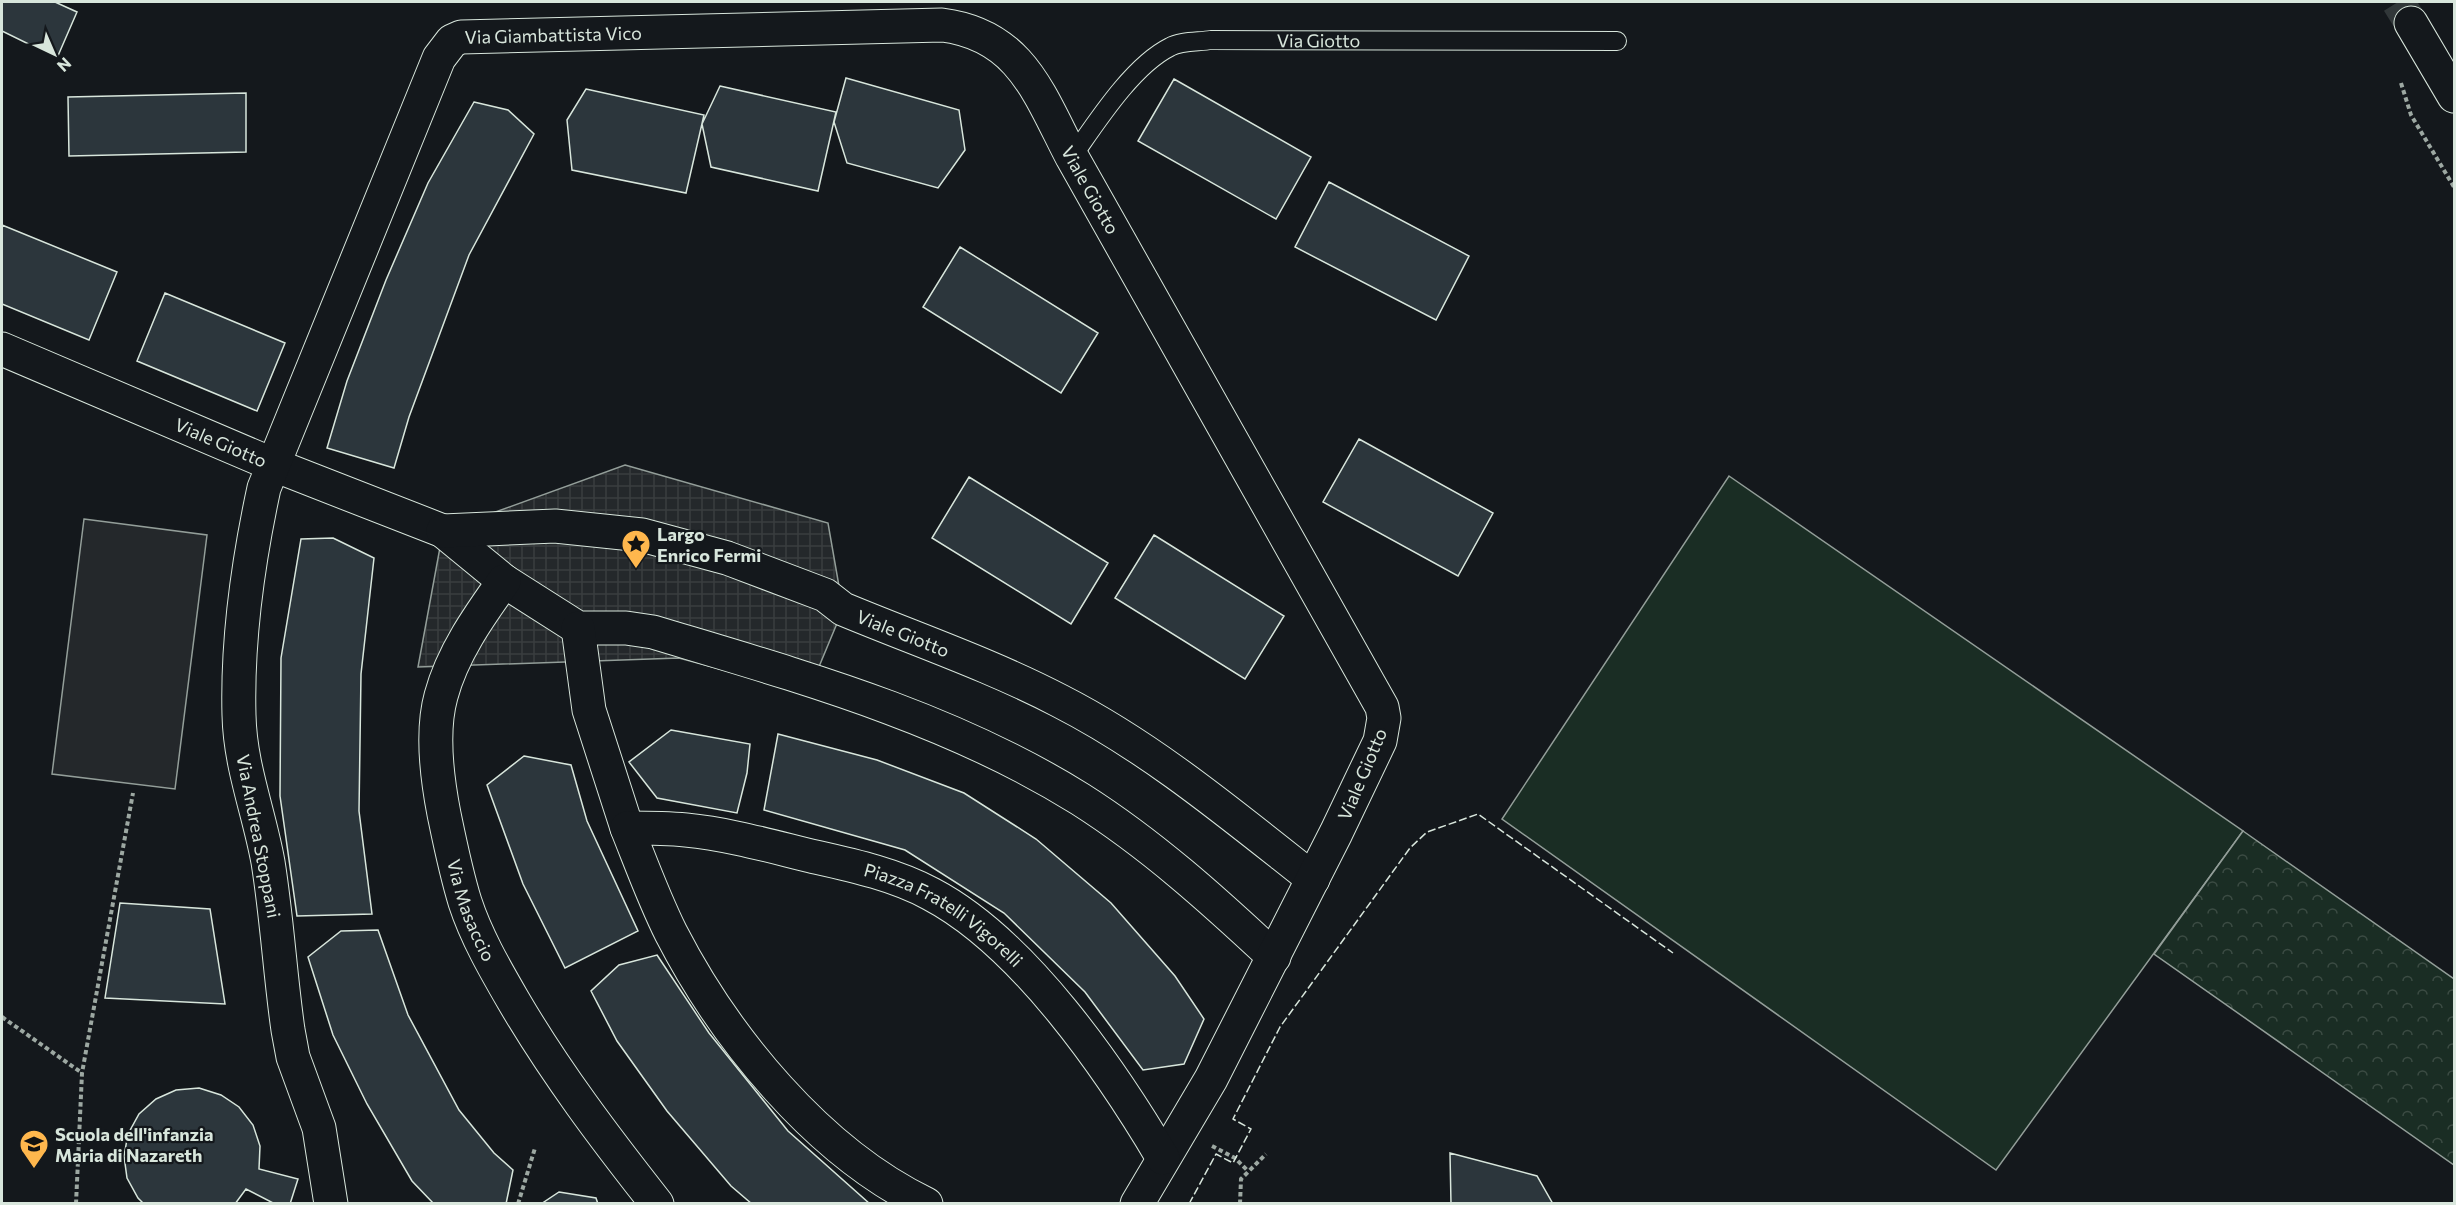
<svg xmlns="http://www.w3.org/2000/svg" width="2456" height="1205" viewBox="0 0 2456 1205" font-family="Commissioner,sans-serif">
	<defs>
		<pattern id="forest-crowns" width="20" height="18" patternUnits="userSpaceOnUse" patternTransform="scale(1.5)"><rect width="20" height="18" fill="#1a2d24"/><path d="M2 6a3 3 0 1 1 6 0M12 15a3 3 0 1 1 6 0" fill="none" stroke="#3b4b43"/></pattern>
		<pattern id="plaza-grid" width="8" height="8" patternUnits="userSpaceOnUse" patternTransform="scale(1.5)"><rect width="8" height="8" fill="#24282b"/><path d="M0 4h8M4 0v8" fill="none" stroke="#393d3f"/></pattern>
	</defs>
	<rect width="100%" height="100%" fill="#14181c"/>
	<!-- grass -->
	<path fill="#1a2d24" stroke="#939e99" stroke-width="1.5" d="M1729,476L2243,831L1996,1170L1502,819Z"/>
	<!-- forest -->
	<path fill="url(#forest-crowns)" stroke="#939e99" stroke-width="1.5" d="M2243,831L2454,979V1165L2154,954Z"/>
	<!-- parking -->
	<path fill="#24282b" stroke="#939e99" stroke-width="1.5" d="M84,519L207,535L175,789L52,774Z"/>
	<!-- plaza -->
	<path fill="url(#plaza-grid)" stroke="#939e99" stroke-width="1.5" d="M625,465L828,523L843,609L808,693L679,658L418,667L443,531Z"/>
	<!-- building -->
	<path fill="#2c363c" stroke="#d8e6dc" stroke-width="1.5" d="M2,2H55L77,12L57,58L2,31Z
		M846,78L959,110L965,150L938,188L847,163L834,122Z
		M1174,79L1311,157L1276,219L1138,141Z
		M720,86L836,112L818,191L711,167L702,124Z
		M586,89L704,115L686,193L572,170L567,120Z
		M246,93V152L69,156L68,97Z
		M474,102L508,110L534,134L469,255L409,417L394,468L327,448L347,381L386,280L428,183Z
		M1329,182L1469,256L1436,320L1295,247Z
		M2,225L117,272L89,340L2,304Z
		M960,247L1098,333L1061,393L923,307Z
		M165,293L285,343L257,411L137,361Z
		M1359,439L1493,513L1458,576L1323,502Z
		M969,477L1108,563L1071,624L932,538Z
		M1154,535L1284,616L1245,679L1115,598Z
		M333,538L374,558L361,674L359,811L372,914L297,916L280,796L281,658L301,539Z
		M671,730L750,744L747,773L737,813L657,798L629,762Z
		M778,734L877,760L964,793L1036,839L1111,903L1175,976L1204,1019L1184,1064L1143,1070L1085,992L1004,913L905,850L764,810Z
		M524,756L571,765L587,821L638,931L565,968L523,884L487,785Z
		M120,903L210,909L225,1004L105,998Z
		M378,930L408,1015L459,1110L494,1153L513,1170L506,1204H434L412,1181L367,1104L333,1035L308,957L341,931Z
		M657,955L709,1033L788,1131L870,1204H752L731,1186L667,1111L617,1041L591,991L619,965Z
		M199,1088L221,1095L239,1107L253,1125L260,1146L259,1169L298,1179L290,1204H275L246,1189L235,1204H144L138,1198L127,1178L124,1156L128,1134L139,1114L156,1099L176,1090Z
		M1450,1153L1537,1176L1553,1204H1451Z
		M559,1192L596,1198L598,1204H541Z"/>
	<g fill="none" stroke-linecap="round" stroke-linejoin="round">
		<!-- secondary-tunnel -->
		<path stroke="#313739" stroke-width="33" stroke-dasharray="33 16" stroke-linecap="butt" d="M2398,2L2411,23"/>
		<!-- lane casing -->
		<g stroke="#d8e6dc" stroke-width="20">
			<g id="lane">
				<path id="s1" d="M1072,157C1096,123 1132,66 1170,47C1180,41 1199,42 1211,40L1617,41"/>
			</g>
		</g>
		<!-- street casing -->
		<g stroke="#d8e6dc" stroke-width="35">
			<g id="street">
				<path id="s2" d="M2,349L274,465L443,531L504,581L578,628H626L653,632C799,676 949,717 1080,799C1151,844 1213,900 1274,957"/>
				<path id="s3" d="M443,531L555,526L642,535L727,558L825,595L843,609C915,639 991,665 1060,701C1152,748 1233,816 1313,879"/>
				<path id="s4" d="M504,581C479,616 452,654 441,696C431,732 437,778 444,814C450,843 456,873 465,902C476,936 495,969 513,1000C555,1072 605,1138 657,1204"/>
				<path d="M578,628L589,710L627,828"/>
				<path id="s5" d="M331,1204L319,1128L293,1057L288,1030C280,974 277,918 268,862C259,812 240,766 239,715C237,640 248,562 264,488L439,58L452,41L461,37L942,25C1021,35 1039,94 1072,157L1382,707L1384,718L1380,741L1336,833L1211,1079L1137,1204"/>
				<path id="s6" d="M926,1204C818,1152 725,1038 671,933C654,899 641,863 627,828C646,828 666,828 686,830C728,834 770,846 811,856C851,865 894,874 931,894C1024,943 1111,1070 1163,1158"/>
			</g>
		</g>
		<!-- secondary casing -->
		<g stroke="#d8e6dc" stroke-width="35">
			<path id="secondary" d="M2411,23L2454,96"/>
		</g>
		<!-- path -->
		<path stroke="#9da8a2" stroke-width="4" stroke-dasharray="4.5 3" stroke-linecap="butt" d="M2401,83L2411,115L2454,187
			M2,1017L82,1073
			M1212,1146L1235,1158L1248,1171
			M76,1204L82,1073L133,793
			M518,1204L535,1148
			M1240,1204L1241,1179L1266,1154"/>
		<!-- lane -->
		<use href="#lane" stroke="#14181c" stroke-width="18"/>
		<!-- street -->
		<use href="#street" stroke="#14181c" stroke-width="33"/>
		<!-- secondary -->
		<use href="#secondary" stroke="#14181c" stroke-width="33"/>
		<!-- fence -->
		<path stroke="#d8e6dc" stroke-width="1.5" stroke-dasharray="8 3" stroke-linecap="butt" d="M1189,1204L1216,1154L1233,1163L1251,1129L1233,1119L1280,1027L1410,848L1427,832L1478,814L1673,953"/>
	</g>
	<!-- icons -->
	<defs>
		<g id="sight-pin" transform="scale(1.5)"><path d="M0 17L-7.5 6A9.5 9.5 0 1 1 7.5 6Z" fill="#ffb74d" stroke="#14181c"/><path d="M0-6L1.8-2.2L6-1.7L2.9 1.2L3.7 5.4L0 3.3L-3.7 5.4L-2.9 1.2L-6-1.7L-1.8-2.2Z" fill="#111"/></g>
		<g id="school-pin" transform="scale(1.5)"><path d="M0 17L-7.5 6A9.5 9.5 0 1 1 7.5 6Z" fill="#ffb74d" stroke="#14181c"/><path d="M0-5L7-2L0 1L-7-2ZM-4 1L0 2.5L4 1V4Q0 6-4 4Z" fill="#111"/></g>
	</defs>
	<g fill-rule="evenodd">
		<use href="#sight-pin" x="636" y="544"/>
		<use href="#school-pin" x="34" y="1144"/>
	</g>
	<g text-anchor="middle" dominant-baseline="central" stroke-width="4.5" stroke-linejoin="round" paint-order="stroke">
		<!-- street labels -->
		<g font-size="18" fill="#d8e6dc" stroke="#14181c">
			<text stroke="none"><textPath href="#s5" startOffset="1316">Via Giambattista Vico</textPath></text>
			<text stroke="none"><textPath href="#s1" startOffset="298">Via Giotto</textPath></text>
			<text stroke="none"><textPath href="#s5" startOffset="1938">Viale Giotto</textPath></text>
			<text stroke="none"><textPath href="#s2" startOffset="238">Viale Giotto</textPath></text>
			<text stroke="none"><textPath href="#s3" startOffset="480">Viale Giotto</textPath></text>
			<text transform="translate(1362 774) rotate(-67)">Viale Giotto</text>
			<text transform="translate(259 836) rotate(79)">Via Andrea Stoppani</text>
			<text stroke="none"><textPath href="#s4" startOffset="351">Via Masaccio</textPath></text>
			<text stroke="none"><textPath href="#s6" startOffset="826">Piazza Fratelli Vigorelli</textPath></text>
		</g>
		<!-- poi labels -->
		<g font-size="18" font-weight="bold" fill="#d8e6dc" stroke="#14181c" text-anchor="start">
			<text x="657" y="534">Largo<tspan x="657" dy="21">Enrico Fermi</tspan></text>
			<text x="55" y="1134">Scuola dell'infanzia<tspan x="55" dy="21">Maria di Nazareth</tspan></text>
		</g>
	</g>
	<!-- border -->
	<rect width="2456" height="1205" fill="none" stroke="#d8e6dc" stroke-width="6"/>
	<!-- north arrow -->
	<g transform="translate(54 54) rotate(136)" stroke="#14181c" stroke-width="4.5" paint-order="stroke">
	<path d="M0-4.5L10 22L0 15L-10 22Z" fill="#d8e6dc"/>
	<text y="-9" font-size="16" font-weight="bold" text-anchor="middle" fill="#d8e6dc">N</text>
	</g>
</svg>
